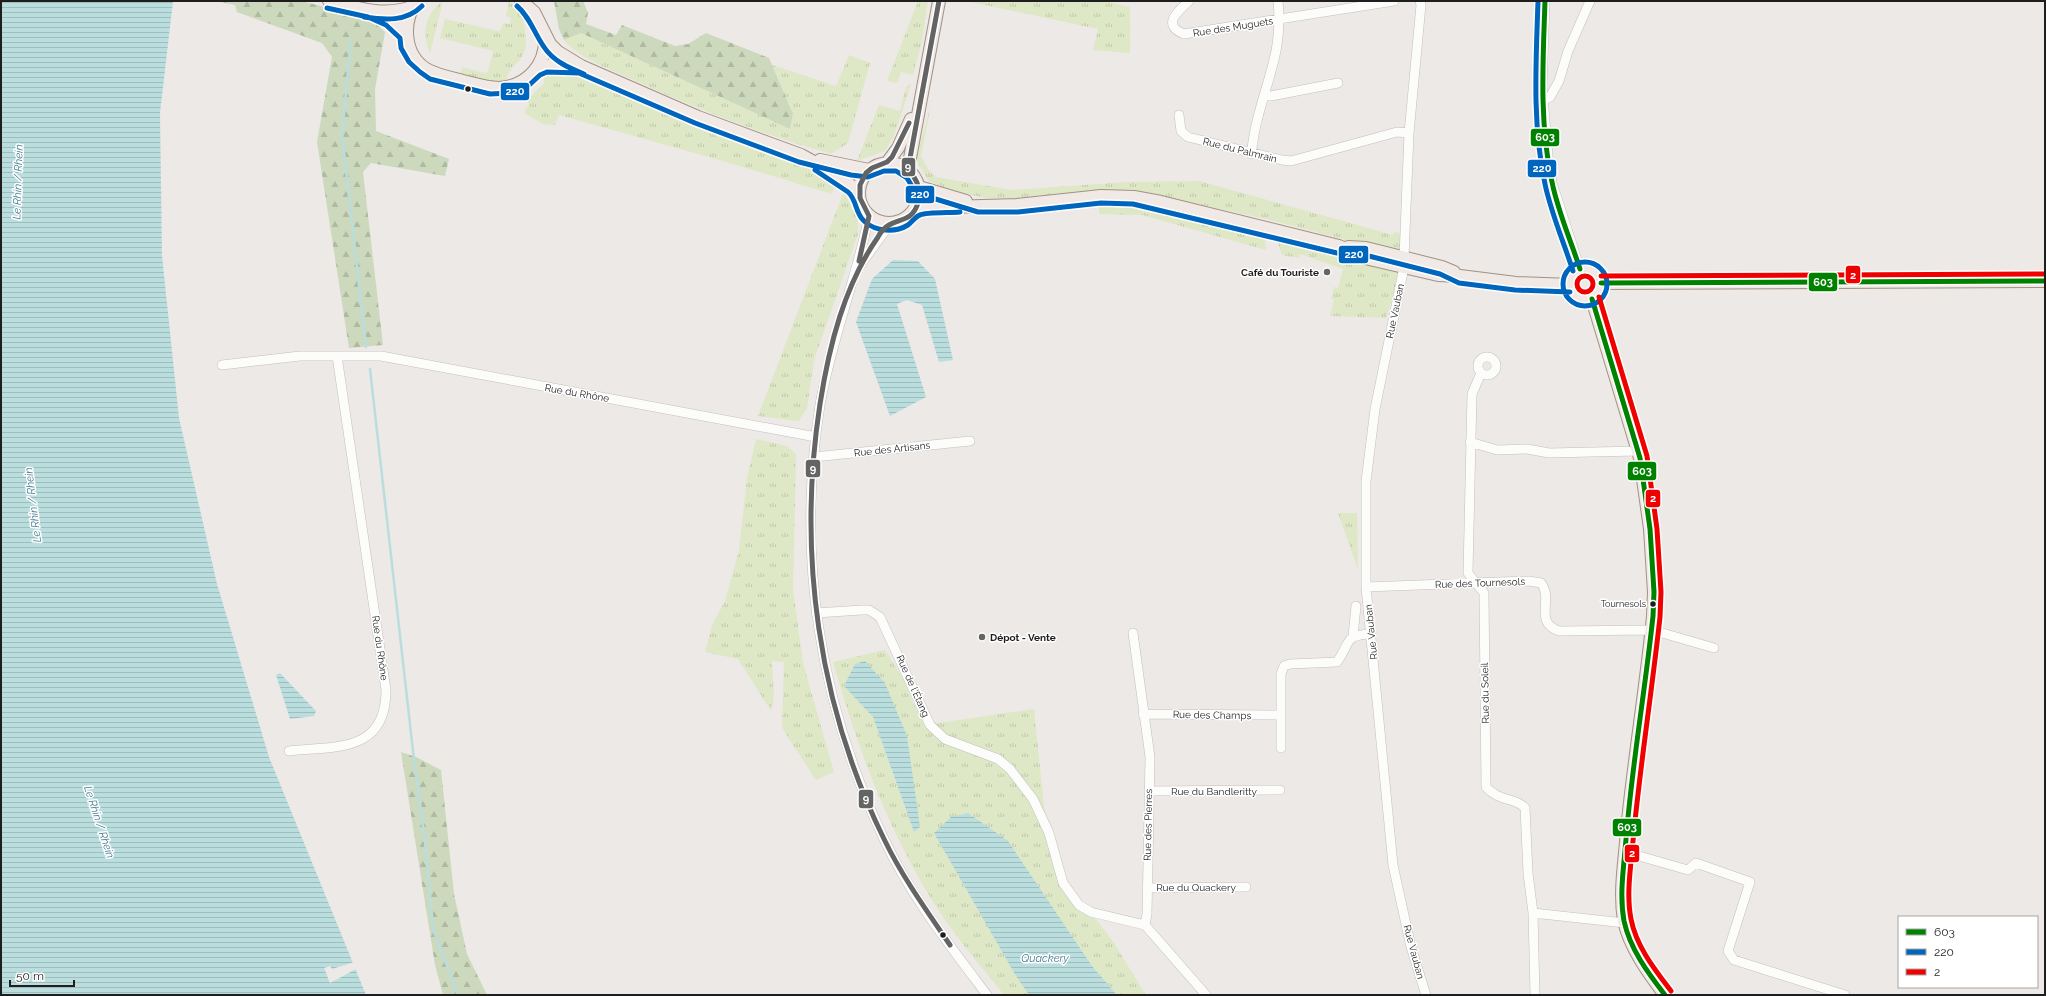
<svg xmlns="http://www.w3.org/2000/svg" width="2046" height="996" viewBox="0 0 2046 996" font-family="Raleway,sans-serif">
	<defs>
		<pattern id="grass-tufts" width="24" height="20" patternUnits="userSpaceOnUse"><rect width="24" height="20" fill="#dfe8c6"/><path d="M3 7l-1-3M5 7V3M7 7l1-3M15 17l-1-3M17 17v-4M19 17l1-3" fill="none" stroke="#bfc7aa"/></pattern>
		<pattern id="forest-firs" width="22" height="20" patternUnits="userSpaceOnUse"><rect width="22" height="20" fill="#ccd9bc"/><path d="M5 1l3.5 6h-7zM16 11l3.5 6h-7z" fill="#afbaa1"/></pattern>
		<pattern id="water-rules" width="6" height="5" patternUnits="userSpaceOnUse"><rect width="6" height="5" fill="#baddde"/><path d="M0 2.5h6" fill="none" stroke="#9fbdbe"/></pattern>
	</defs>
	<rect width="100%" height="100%" fill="#ece9e6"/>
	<!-- grass -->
	<path fill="url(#grass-tufts)" fill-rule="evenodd" d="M443,1L430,53C421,33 425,14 443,1Z
		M918,1H928L922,41L913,75L901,72L897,83L887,81Z
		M966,1H1105L1130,7V53L1093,50L1098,29Z
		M509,2L525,8C520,24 529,33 525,49C522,61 515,63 509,72C507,75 506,81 506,84L460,77L462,67L485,73L488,71L493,51L440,38L445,19L498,31L501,30L503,23L510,24L511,18L506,16Z
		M581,33L790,129L793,114L772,65L836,86L849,55L870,63L848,143L831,154C761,134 695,108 629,78C609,69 577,57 564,40Z
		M564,74L592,80L799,162L818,171L835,185L832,194L723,161L559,115L555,125L543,124L524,113L529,104L527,100L544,83V77Z
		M909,84H911L894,136L885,151L857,161L879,105L900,111L906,87Z
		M931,105L921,156L928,169L936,177L1011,190L1127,182L1199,181L1393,235L1394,232L1401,233V248L1397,253L1266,219L1156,195L1125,190H1098L1011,199L985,198L941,188L940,185L929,182L916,159Z
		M844,191L858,221V234L814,360L807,408L799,421L758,416Z
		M1113,202L1138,203L1208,218L1230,226L1255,233L1265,240L1266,250L1142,215L1099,214V205Z
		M1276,236L1389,266L1398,273V281L1386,318L1330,316L1334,299H1331L1334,287L1338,288L1343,269L1300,254L1299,258L1282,255Z
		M756,439L787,446L796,454L793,589L803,663L834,772L816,780L782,728L784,662L772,661L774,697L771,711L738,659L705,652L712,625L725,601L739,550L747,478Z
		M1338,513H1357L1358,569Z
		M885,650L904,680L912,701L925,725L1034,709L1044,807L1055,867L1112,940L1146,995H1117L1092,966L1016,976L1029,995H1004C985,971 965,948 947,923C893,845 859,753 833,662ZM845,686L907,736L914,832L873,717Z"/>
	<!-- forest -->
	<path fill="url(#forest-firs)" d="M215,1H301L370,18L385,32L375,89L376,131L449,159L445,176L371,163L363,172L383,345L349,348L317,142L332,57L322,43L237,12L235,5Z
		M554,1H583L588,13L586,24L616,35L622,25L675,46L688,44L706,33L769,58L793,114L790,129L581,33L564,40L559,29Z
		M401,752L416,757L441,770L454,894L467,954L487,995H443L435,965Z"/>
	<!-- water -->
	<path fill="url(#water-rules)" d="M1,1H173L160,113L162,256L179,418L217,584L269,757L366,995H1Z
		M893,260L918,261L935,279L953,360L939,362L922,305L907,300L897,304L926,397L890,416L856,322L872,279Z
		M865,661L885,683L907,736L920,827L914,832L873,717L844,686L855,664Z
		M280,673L316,711L314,716L290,719L276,675Z
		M968,813L1008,841L1092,966L1117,995H1029L1016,976L934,833L951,817Z"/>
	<!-- pier -->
	<path fill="#ece9e6" d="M354,962L356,969L330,983L324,968L330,966L332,969Z"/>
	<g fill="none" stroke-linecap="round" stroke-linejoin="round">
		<!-- stream -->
		<path stroke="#baddde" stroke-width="2.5" d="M351,39L342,134L366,347
			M370,369L413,751L425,841L433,929L458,995"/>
		<!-- minor casing -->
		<g stroke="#c2c0bf" stroke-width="10">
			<path id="minor" d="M1189,1C1178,11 1161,25 1184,34L1394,1
				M1545,1L1542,86L1548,156L1552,183L1580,269
				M1264,95L1271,96L1338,83
				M1543,100L1550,97L1559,81L1568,51L1590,1
				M1179,115L1181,131L1188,137L1282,160L1291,161L1397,132L1409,133
				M1251,154C1253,143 1254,132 1257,121C1268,76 1283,49 1278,1
				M869,216C856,280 831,341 820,405C796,555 819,702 884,839C910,895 950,946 987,995
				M1404,258L1409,133L1421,5L1420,1
				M861,264L890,224
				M1404,267L1375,409L1366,481V587L1393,865L1411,947L1426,995
				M1478 366a9 9 0 1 1 18 0a9 9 0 1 1-18 0Z
				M222,365L300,356H381L816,437
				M1481,373L1472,394L1468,573L1484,593L1486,787C1499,802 1515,797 1525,808L1528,873L1533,913L1535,995
				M1470,442L1497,450L1527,449L1549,453L1638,451
				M814,457L970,441
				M1366,587L1529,581L1541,583C1554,599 1533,622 1559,631L1652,630L1714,648
				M816,613L862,610H869L880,617L930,725L945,739L998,759L1010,769L1033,799L1049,833L1063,883L1079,905L1091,912L1145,925
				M1133,633L1150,757L1147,914L1145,925
				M1353,636L1356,606
				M1143,714L1280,715
				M1281,748V674L1284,666L1290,664L1337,662C1351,643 1343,635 1371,634
				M289,751C336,746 386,753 386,690L337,356
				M1149,791L1280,790
				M1625,852L1688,870L1696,863L1750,882L1728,951L1734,960L1845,995
				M1147,888L1246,887
				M1533,913L1625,923
				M1145,925L1206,995"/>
		</g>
		<!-- major casing -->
		<g stroke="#a19284" stroke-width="14">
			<path id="major" d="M329,1C357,8 384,17 412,7
				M417,1C402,21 403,54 426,69C436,75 451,78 463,81C475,84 487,88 499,88C528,86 547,64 545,35
				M521,1L534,12L550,44L558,52L581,66L698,117L801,155L841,177L859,193
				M378,14L391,20L406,34
				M536,69L555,64L576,65
				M820,160L869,170
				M859 193a30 30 0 1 1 60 0a30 30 0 1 1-60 0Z
				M887,163L898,148L911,119
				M908,169L939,1
				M919,187L966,201
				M916,208L1017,205L1101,196L1134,197L1161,202L1339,246L1365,258L1438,275L1460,276L1516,283L1570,285
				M1348,247L1366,248L1442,267L1454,272
				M1570 284a15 15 0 1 1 30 0a15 15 0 1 1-30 0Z
				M1601,283L2045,281
				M1592,299L1640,458L1650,529L1654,592L1653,616C1646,688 1634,759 1627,830C1625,860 1619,891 1624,921C1630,948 1649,974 1665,995"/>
		</g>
		<!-- minor -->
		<use href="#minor" stroke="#fcfcfb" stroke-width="9"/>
		<!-- major -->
		<use href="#major" stroke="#f0e9e5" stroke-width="12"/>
		<!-- bus-1 casing -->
		<g stroke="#fff" stroke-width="8">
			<path id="bus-1" d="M1545,1C1543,61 1539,123 1552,182C1558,212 1571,241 1580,269
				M1601,283L2045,281
				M1592,299L1640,458L1650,529L1654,592L1653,616C1645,691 1632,765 1626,839C1624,866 1619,894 1624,921C1630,949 1648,973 1665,995"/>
		</g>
		<!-- bus-2 casing -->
		<g stroke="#fff" stroke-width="8">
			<path id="bus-2" d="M1538,1C1536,62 1532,124 1545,184C1551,213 1564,243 1573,271
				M517,6C530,17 534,33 544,47C553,61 569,68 584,74
				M327,8L368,17L386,25L400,38L401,48L409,62L420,72L430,79L490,94L511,93L526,88L540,75L547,72L579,73L695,123L799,162L851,175L868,177L884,171H896L907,178L916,193L978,212H1018L1101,203L1133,204L1337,253L1365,255L1440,274L1459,283L1515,290L1570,292
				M364,17C385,20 406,22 422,6
				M815,170L848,192C857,200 855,213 864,221C876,232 895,233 908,225C912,222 916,216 920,215C926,212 952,213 960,212
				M1563 284a22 22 0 1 1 44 0a22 22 0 1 1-44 0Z"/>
		</g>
		<!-- bus-3 casing -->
		<g stroke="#fff" stroke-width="8">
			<path id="bus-3" d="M1577 284a8 8 0 1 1 16 0a8 8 0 1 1-16 0Z
				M1601,276L2045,274
				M1599,297L1647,456L1657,529L1661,592L1660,617C1652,691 1640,766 1633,841C1631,866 1626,894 1631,919C1636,946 1655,970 1671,991"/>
		</g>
		<!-- bus-4 casing -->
		<g stroke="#fff" stroke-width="8">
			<path id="bus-4" d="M939,1L908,169C917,179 922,190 918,203C912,221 902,218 889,225C884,228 880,233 878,237C844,286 829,346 820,404C797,553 818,706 885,841C903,878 927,911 950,945
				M859,261L869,216L860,198V185L866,173L872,168L887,162L892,157L909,123"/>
		</g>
		<!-- bus-1 -->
		<use href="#bus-1" stroke="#008200" stroke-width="5"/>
		<!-- bus-2 -->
		<use href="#bus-2" stroke="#0065bd" stroke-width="5"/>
		<!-- bus-3 -->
		<use href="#bus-3" stroke="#f00000" stroke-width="5"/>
		<!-- bus-4 -->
		<use href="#bus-4" stroke="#646464" stroke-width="5"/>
	</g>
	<!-- markers -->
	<g fill="#1e1e1e" stroke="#fff" stroke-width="1.5">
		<circle cx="468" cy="89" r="3.5"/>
		<circle cx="1653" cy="604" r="3.5"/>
		<circle cx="943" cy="935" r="3.5"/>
	</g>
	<g fill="#666564" stroke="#fff" stroke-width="1.5">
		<circle cx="1327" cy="272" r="4"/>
		<circle cx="982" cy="637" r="4"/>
	</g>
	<g text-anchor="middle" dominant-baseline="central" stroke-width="3" stroke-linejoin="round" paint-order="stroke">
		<!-- bus labels -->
		<g font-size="9" fill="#1e1e1e" stroke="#fff" text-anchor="end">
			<text x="1646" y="604">Tournesols</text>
		</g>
		<!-- street labels -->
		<g font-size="10" fill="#1e1e1e" stroke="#fff">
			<text transform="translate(1233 27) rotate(-9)">Rue des Muguets</text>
			<text transform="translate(1240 150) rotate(14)">Rue du Palmrain</text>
			<text transform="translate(1395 311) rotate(-78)">Rue Vauban</text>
			<text transform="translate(577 393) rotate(10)">Rue du Rhône</text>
			<text transform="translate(892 449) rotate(-6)">Rue des Artisans</text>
			<text transform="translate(1480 583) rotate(-2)">Rue des Tournesols</text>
			<text transform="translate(1371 632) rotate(-96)">Rue Vauban</text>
			<text transform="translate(380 648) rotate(82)">Rue du Rhône</text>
			<text transform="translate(913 686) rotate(66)">Rue de l'Étang</text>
			<text transform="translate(1485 693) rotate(-91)">Rue du Soleil</text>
			<text transform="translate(1212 715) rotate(1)">Rue des Champs</text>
			<text x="1214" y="791">Rue du Bandleritty</text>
			<text transform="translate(1148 825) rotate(-89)">Rue des Pierres</text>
			<text x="1196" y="887">Rue du Quackery</text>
			<text transform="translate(1414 952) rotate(75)">Rue Vauban</text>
		</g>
		<!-- poi labels -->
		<g font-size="10" font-weight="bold" fill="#1e1e1e" stroke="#fff" text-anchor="end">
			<text x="1319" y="272">Café du Touriste</text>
			<text x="990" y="637" text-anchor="start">Dépot - Vente</text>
		</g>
		<!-- water labels -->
		<g font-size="11" font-style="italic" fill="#447a93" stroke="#fff">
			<text transform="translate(18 182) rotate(-88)">Le Rhin / Rhein</text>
			<text transform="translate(33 505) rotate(-97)">Le Rhin / Rhein</text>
			<text transform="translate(99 822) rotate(72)">Le Rhin / Rhein</text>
			<text x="1045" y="958">Quackery</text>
		</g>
	</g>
	<g stroke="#fff" stroke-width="1.5">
		<rect x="500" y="82" width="30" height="19" rx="4" fill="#0065bd"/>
		<rect x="1530" y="128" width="30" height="19" rx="4" fill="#008200"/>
		<rect x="901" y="157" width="15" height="20" rx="4" fill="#646464"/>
		<rect x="1527" y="159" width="30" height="19" rx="4" fill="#0065bd"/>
		<rect x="905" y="185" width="30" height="19" rx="4" fill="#0065bd"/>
		<rect x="1338" y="245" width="31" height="19" rx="4" fill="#0065bd"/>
		<rect x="1845" y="265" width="16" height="19" rx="4" fill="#f00000"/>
		<rect x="1808" y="272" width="30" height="20" rx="4" fill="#008200"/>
		<rect x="805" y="459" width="16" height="19" rx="4" fill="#646464"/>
		<rect x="1627" y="461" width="30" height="20" rx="4" fill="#008200"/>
		<rect x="1645" y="489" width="16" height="19" rx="4" fill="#f00000"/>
		<rect x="858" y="789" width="16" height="20" rx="4" fill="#646464"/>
		<rect x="1612" y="818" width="30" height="19" rx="4" fill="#008200"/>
		<rect x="1624" y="844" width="16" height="19" rx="4" fill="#f00000"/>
	</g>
	<g font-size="11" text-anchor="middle" font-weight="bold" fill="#fff">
		<text x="515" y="95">220</text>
		<text x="1545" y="141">603</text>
		<text x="908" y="171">9</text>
		<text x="1542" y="172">220</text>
		<text x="920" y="198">220</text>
		<text x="1354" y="258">220</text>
		<text x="1853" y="279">2</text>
		<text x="1823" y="286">603</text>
		<text x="813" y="473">9</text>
		<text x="1642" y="475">603</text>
		<text x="1653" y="502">2</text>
		<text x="866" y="803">9</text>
		<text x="1627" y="831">603</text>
		<text x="1632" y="857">2</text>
	</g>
	<!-- border -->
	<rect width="2046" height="996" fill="none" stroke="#1e1e1e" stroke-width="4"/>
	<!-- legend -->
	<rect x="1898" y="916" width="140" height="72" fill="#ffffff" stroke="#a5a5a5"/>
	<rect x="1906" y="929" width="20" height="6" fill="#008200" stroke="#a5a5a5"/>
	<text x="1934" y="936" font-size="12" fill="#1e1e1e">603</text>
	<rect x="1906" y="949" width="20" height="6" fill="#0065bd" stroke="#a5a5a5"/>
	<text x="1934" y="956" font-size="12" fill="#1e1e1e">220</text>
	<rect x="1906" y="969" width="20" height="6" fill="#f00000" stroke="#a5a5a5"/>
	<text x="1934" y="976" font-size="12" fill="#1e1e1e">2</text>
	<!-- scale -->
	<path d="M10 980v6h64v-6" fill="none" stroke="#1e1e1e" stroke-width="2"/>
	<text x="16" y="980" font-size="12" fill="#1e1e1e" stroke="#ffffff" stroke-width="3" paint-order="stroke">50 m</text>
</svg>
